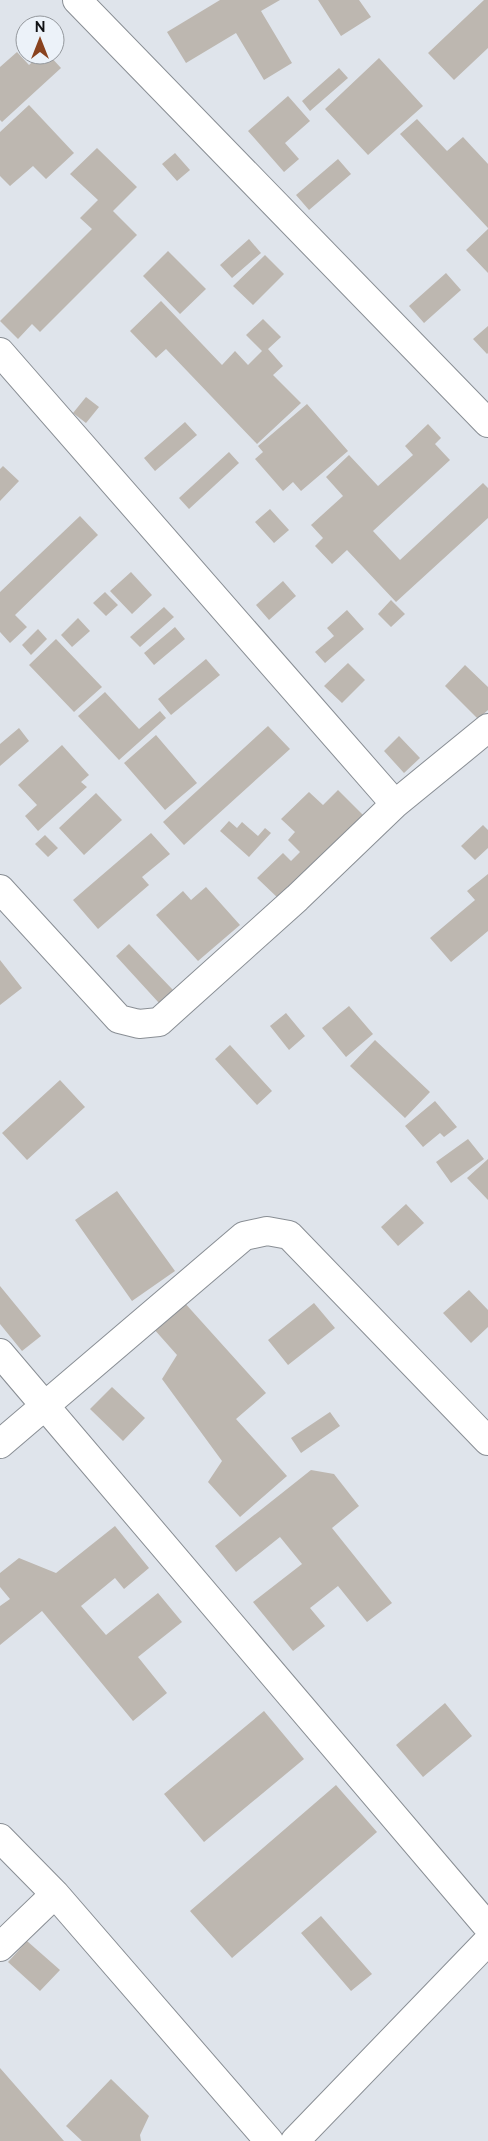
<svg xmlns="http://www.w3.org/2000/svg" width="488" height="2141" viewBox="0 0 488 2141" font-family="Raleway,sans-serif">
	<rect width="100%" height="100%" fill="#dfe4eb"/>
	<!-- building -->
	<path fill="#bdb7b0" d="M220,0H280L261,11L292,63L264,80L236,33L186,63L167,32Z
		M318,0H359L371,17L341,36Z
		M484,0H488V48L454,80L428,53Z
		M17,52L29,65L40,55H49L61,68L2,122L0,120V67Z
		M379,58L423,106L368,155L325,109Z
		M339,68L348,78L310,111L302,101Z
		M288,96L310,121L285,143L299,159L284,172L248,131Z
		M29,105L74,153L46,179L33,166L10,186L0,176V132Z
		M417,119L447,151L463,137L488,164V228L400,134Z
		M97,148L137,187L113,211L137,235L40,332L32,324L18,339L0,321L92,229L80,218L98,200L70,174Z
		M175,153L190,170L177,181L162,164Z
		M338,159L351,174L309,210L296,195Z
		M488,229V273L466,250Z
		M249,239L261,253L232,278L220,265Z
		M168,251L206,289L180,314L143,276Z
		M265,255L284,274L253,305L233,286Z
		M446,273L461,290L424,323L409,306Z
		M161,301L222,365L235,351L248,365L262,351L246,335L263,319L281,337L268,349L283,366L273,375L301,403L257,444L166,349L156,358L130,331Z
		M488,326V353L487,354L473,339Z
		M86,397L99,407L86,423L73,413Z
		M307,404L348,451L301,491L293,482L283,491L255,459L263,452L258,446Z
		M185,422L197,435L155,471L144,458Z
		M428,424L441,438L435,444L450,460L373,531L400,560L483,483L488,488V518L396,602L347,550L332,564L315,546L323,538L311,525L343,496L326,477L349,455L378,486L413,455L405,446Z
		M229,452L239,463L189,509L179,498Z
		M3,466L19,481L0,501V469Z
		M270,509L289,530L274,543L255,522Z
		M80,516L98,535L15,615L27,627L10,643L0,632V592Z
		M131,572L152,595L132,614L110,591Z
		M283,581L296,596L269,620L256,605Z
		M105,592L118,605L106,616L93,603Z
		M391,600L405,614L391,627L378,614Z
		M164,607L174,617L140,647L130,637Z
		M347,610L364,629L325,663L315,652L334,636L327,628Z
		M78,618L90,631L72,647L61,635Z
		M175,627L185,639L154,665L144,653Z
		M38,629L47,639L31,655L22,645Z
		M56,639L102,687L74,712L29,665Z
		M206,659L220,675L171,715L158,699Z
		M348,663L365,680L342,703L324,686Z
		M465,665L488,687V710L478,719L445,686Z
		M105,692L139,729L160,711L166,718L119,760L78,716Z
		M268,726L290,749L184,845L163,822Z
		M19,728L29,741L0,766V744Z
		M156,735L197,783L165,810L124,763Z
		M399,736L420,758L404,773L384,751Z
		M62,745L89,775L81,782L87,787L38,831L25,816L37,805L18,785Z
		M338,790L365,817L280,900L257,878L283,853L291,861L300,852L288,840L295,832L281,819L309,792L323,805Z
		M96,793L122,820L84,855L59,828Z
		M229,821L237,828L242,822L258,836L265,828L271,833L249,857L220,831Z
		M483,825L488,830V848L475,860L461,846Z
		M151,833L170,854L142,877L149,885L98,929L73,900Z
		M45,835L58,848L48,857L35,844Z
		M488,874V931L451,962L430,938L475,900L467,891Z
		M206,887L240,925L198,961L156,915L183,891L191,900Z
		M129,944L173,990L159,1003L116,956Z
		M0,960L22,988L0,1005Z
		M349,1006L373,1034L346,1057L322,1028Z
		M286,1013L305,1036L289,1050L270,1026Z
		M375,1040L430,1092L405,1118L350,1066Z
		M230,1045L272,1091L257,1105L215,1059Z
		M60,1080L85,1107L27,1160L2,1133Z
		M435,1101L457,1127L444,1137L440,1133L423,1147L405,1126Z
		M468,1139L484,1159L451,1183L436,1162Z
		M488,1159V1200L467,1178Z
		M117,1191L175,1271L132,1301L75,1220Z
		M406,1204L424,1223L398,1246L381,1227Z
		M0,1286L41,1336L22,1351L0,1324Z
		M469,1290L488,1310V1327L471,1343L443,1313Z
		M183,1301L266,1393L236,1419L287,1476L240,1517L208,1482L222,1461L162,1379L177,1355L153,1328Z
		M314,1303L335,1328L288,1365L268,1340Z
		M112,1387L145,1418L123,1441L90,1409Z
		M330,1412L340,1426L301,1453L291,1438Z
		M311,1470L334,1474L359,1506L332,1528L392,1603L367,1622L338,1586L310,1608L325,1626L293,1651L253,1602L302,1564L280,1537L236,1572L215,1546Z
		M115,1526L149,1568L124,1589L115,1578L81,1606L106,1635L158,1593L182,1622L138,1657L167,1693L133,1721L42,1611L0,1645V1606L10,1599L0,1587V1573L19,1558L56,1573Z
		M445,1703L472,1736L423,1777L396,1745Z
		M264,1711L304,1759L204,1842L164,1794Z
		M336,1785L377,1832L232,1958L190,1911Z
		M321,1916L372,1974L351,1991L301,1933Z
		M27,1941L60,1970L40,1991L8,1962Z
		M0,2068L64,2141H0Z
		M111,2079L149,2116L140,2135L141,2141H82L66,2126Z"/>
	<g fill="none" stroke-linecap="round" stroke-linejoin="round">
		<!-- minor casing -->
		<g stroke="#898e94" stroke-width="30">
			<path id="minor" d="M77,0L488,423
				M0,352L395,804
				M0,889L119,1019L139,1024L159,1022L297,898L395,804L488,728
				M0,1353L488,1927
				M0,1444L244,1236L267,1231L289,1235L488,1441
				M0,1838L55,1894L269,2141
				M0,1947L55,1894
				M295,2141L488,1941"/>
		</g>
		<!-- minor -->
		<use href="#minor" stroke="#fff" stroke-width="28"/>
	</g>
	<!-- north arrow -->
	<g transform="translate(40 40)"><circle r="24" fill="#ecf2f9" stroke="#94989d"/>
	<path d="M0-4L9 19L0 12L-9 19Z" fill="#89421e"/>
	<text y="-8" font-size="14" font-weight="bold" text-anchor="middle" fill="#101114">N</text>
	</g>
</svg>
